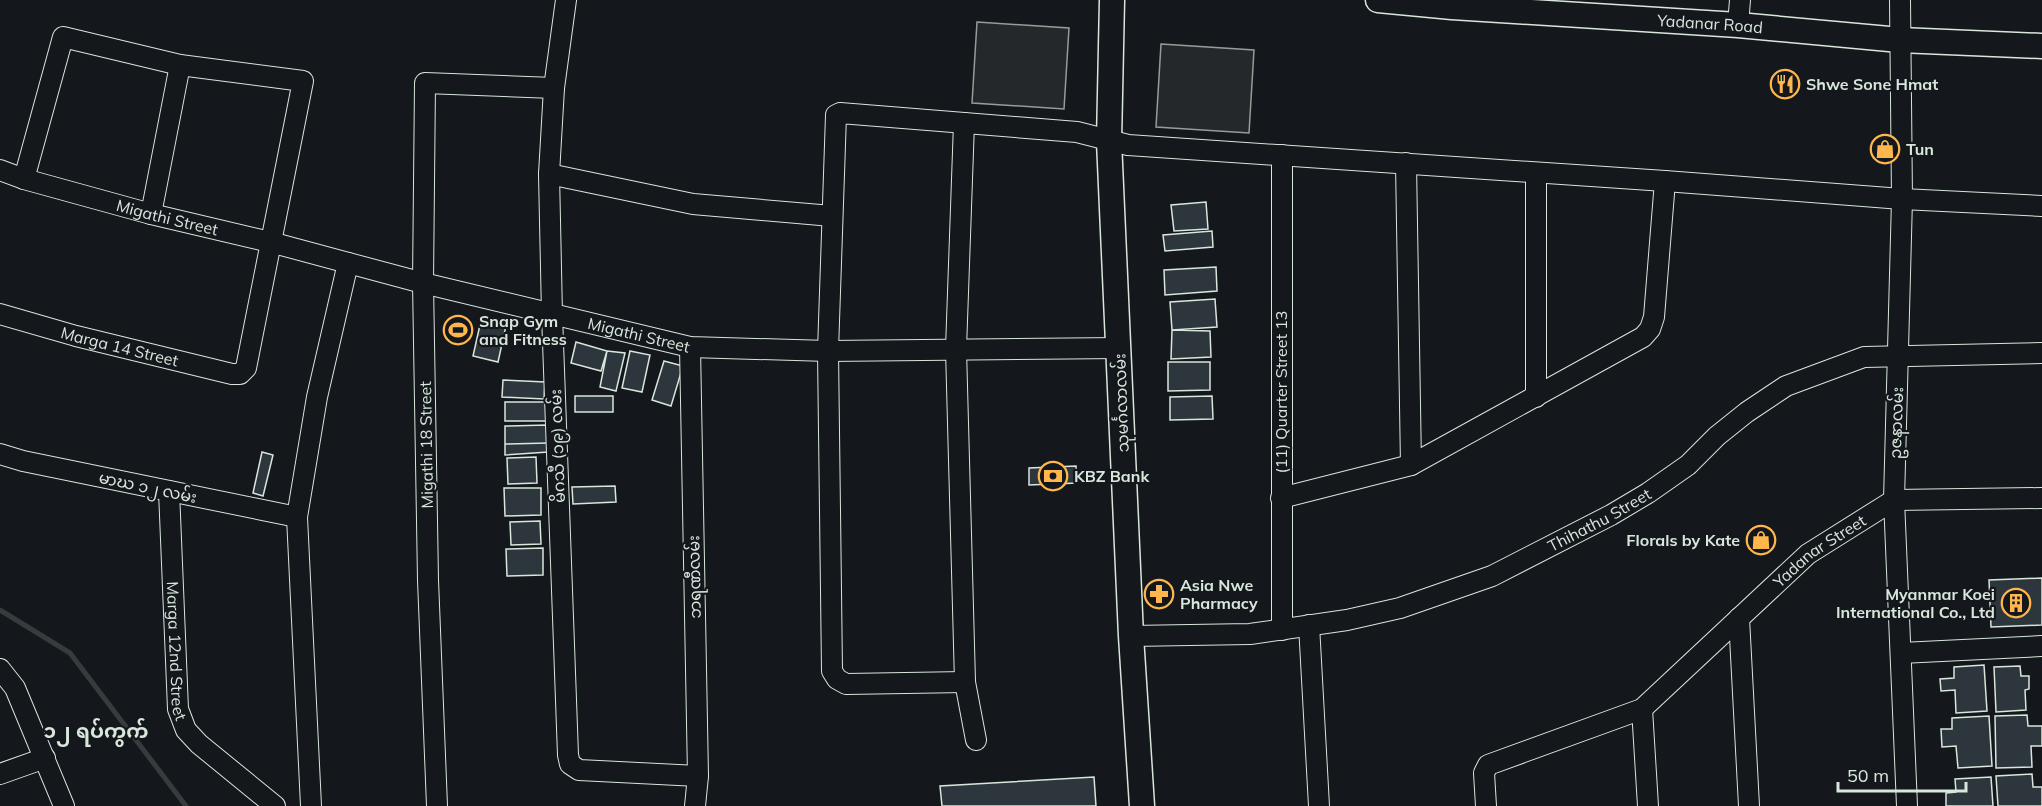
<svg xmlns="http://www.w3.org/2000/svg" width="2042" height="806" viewBox="0 0 2042 806" font-family="Mulish,'Noto Sans Myanmar',sans-serif">
	<rect width="100%" height="100%" fill="#14181c"/>
	<!-- parking -->
	<path fill="#24282b" stroke="#939e99" stroke-width="1.5" d="M977,22L1069,28L1064,109L972,103Z
		M1161,44L1254,50L1249,133L1156,127Z"/>
	<g fill="none" stroke-linecap="round" stroke-linejoin="round">
		<!-- stream -->
		<path stroke="#363b3e" stroke-width="5" d="M0,610L70,653L186,806"/>
	</g>
	<!-- building -->
	<path fill="#2c363c" stroke="#d8e6dc" stroke-width="1.5" d="M1206,202L1208,229L1174,231L1171,205Z
		M1212,231L1213,247L1165,251L1163,235Z
		M1216,267L1217,291L1165,295L1164,270Z
		M1215,299L1217,327L1172,330L1170,302Z
		M482,316L507,321L498,362L473,356Z
		M1172,330L1210,331L1211,357L1171,359Z
		M576,342L607,351L601,371L571,363Z
		M607,351L625,353L616,391L600,387Z
		M630,351L650,355L642,392L622,388Z
		M664,361L683,366L671,406L652,400Z
		M1168,362H1210V390L1168,391Z
		M503,380L545,382L544,399L502,397Z
		M575,396H613V412H575Z
		M1212,396L1213,419L1170,420V397Z
		M505,402H547V421H505Z
		M547,425L548,443L505,444V426Z
		M548,443V452L505,455V444Z
		M262,452L273,455L263,496L253,493Z
		M536,457L537,483L508,484L507,458Z
		M1076,466L1077,483L1029,485V468Z
		M615,486L616,502L573,504L572,487Z
		M504,488H541V515L505,516Z
		M540,521L541,544L511,545L510,522Z
		M543,548V575L507,576L506,549Z
		M2042,578V625L1991,627L1989,580Z
		M1984,665L1987,711L1956,713L1955,690L1941,691L1940,679L1954,678V667Z
		M2020,666L2021,676H2029V689L2025,690L2026,710L1996,712L1994,667Z
		M2027,715L2028,726H2042V746H2031L2032,767L1996,768L1995,716Z
		M1989,716L1992,766L1958,768L1956,746L1942,747L1941,729H1952V718Z
		M2032,774L2033,787H2042V806H1998L1996,776Z
		M1094,777L1096,806H942L940,786Z
		M1991,777L1993,806H1946V793L1956,792L1955,779Z"/>
	<g fill="none" stroke-linecap="round" stroke-linejoin="round">
		<!-- minor casing -->
		<g stroke="#d8e6dc" stroke-width="22">
			<g id="minor">
				<path d="M566,0L554,88L549,174L552,315L568,755L570,764L579,770L698,776"/>
				<path d="M1900,0L1902,199L1894,500L1907,806"/>
				<path d="M1738,25L1740,0"/>
				<path d="M964,123L956,349L965,682L976,740"/>
				<path d="M1282,155V630"/>
				<path d="M1406,163L1411,465"/>
				<path id="s1" d="M0,170L24,179L151,214L270,242L423,283L690,347L828,351L1119,348"/>
				<path d="M549,174L693,204L832,216"/>
				<path d="M151,214L180,65"/>
				<path id="s2" d="M0,314L76,336L232,374H240L246,368L303,81L180,65L63,37L24,179"/>
				<path d="M690,347L698,776L695,806"/>
				<path d="M1536,397V173"/>
				<path d="M0,454L23,461L297,517"/>
				<path id="s3" d="M169,491L178,709L186,730L199,744L275,806"/>
				<path d="M1281,498L1411,465L1643,337L1650,329L1654,317L1665,181"/>
				<path d="M1739,618L1749,806"/>
				<path d="M1309,625L1319,806"/>
				<path id="s4" d="M1131,636L1250,634L1347,620L1400,608L1492,576L1611,515L1648,493L1688,465L1717,436L1747,412L1786,386L1864,357L2042,353"/>
				<path d="M1901,653L2042,646"/>
				<path d="M0,669L15,688L64,806"/>
				<path d="M965,682L846,684L837,679L832,671L828,351L836,115L840,113L1077,132L1128,145L1665,181L1902,199L2042,206"/>
				<path d="M1642,709L1648,806"/>
				<path d="M0,774L45,758"/>
				<path d="M311,806L297,517L317,397L348,263"/>
				<path d="M437,806L428,580L423,283L425,83L554,88"/>
				<path id="s5" d="M1486,806L1484,773L1488,765L1642,709L1808,554L1894,500L2042,498"/>
			</g>
		</g>
		<!-- major casing -->
		<g stroke="#d8e6dc" stroke-width="27">
			<g id="major">
				<path d="M1112,0L1109,141L1131,636L1142,806"/>
				<path id="s6" d="M1378,0L1452,7L1738,25L1900,40L2042,46"/>
			</g>
		</g>
		<!-- minor -->
		<use href="#minor" stroke="#14181c" stroke-width="20"/>
		<!-- major -->
		<use href="#major" stroke="#14181c" stroke-width="24"/>
	</g>
	<!-- icons -->
	<defs>
		<g id="restaurant-ring" transform="scale(1.5)"><circle r="9.5" fill="#14181c" stroke="#ffb74d" stroke-width="1.5"/><path d="M-5-6h1v4h1v-4h1v4h1v-4h1v5L-1.5 .5V6h-2V.5L-5-1ZM5-6V6H3V1.5H1.5Q1.5-4 5-6Z" fill="#ffb74d"/></g>
		<g id="shop-ring" transform="scale(1.5)"><circle r="9.5" fill="#14181c" stroke="#ffb74d" stroke-width="1.5"/><path d="M-5-2.5h2.3a2.7 3.5 0 0 1 5.4 0H5L5.5 6h-11ZM-1.5-2.5h3a1.5 2.3 0 0 0-3 0Z" fill="#ffb74d"/></g>
		<g id="stadium-ring" transform="scale(1.5)"><circle r="9.5" fill="#14181c" stroke="#ffb74d" stroke-width="1.5"/><path d="M0-5a6.5 5 0 1 0 0 10a6.5 5 0 1 0 0-10ZM-3.5-1.8h7v3.6h-7Z" fill="#ffb74d"/></g>
		<g id="bank-ring" transform="scale(1.5)"><circle r="9.5" fill="#14181c" stroke="#ffb74d" stroke-width="1.5"/><path d="M-6-4H6V4H-6ZM0-2.3a2.3 2.3 0 1 0 0 4.6a2.3 2.3 0 1 0 0-4.6Z" fill="#ffb74d"/></g>
		<g id="pharmacy-ring" transform="scale(1.5)"><circle r="9.5" fill="#14181c" stroke="#ffb74d" stroke-width="1.5"/><path d="M-2-6h4v4h4v4h-4v4h-4v-4h-4v-4h4Z" fill="#ffb74d"/></g>
		<g id="building-ring" transform="scale(1.5)"><circle r="9.5" fill="#14181c" stroke="#ffb74d" stroke-width="1.5"/><path d="M-4-6H4V6H1V3H-1V6H-4ZM-2.5-4.3h1.7v1.8h-1.7ZM.8-4.3h1.7v1.8H.8ZM-2.5-1h1.7V.8h-1.7ZM.8-1h1.7V.8H.8Z" fill="#ffb74d"/></g>
	</defs>
	<g fill-rule="evenodd">
		<use href="#restaurant-ring" x="1785" y="84"/>
		<use href="#shop-ring" x="1885" y="149"/>
		<use href="#stadium-ring" x="458" y="330"/>
		<use href="#bank-ring" x="1053" y="476"/>
		<use href="#shop-ring" x="1761" y="540"/>
		<use href="#pharmacy-ring" x="1159" y="594"/>
		<use href="#building-ring" x="2016" y="603"/>
	</g>
	<g text-anchor="middle" dominant-baseline="central" stroke-width="4.5" stroke-linejoin="round" paint-order="stroke">
		<!-- street labels -->
		<g font-size="16" fill="#d8e6dc" stroke="#14181c">
			<text stroke="none"><textPath href="#s6" startOffset="333">Yadanar Road</textPath></text>
			<text stroke="none"><textPath href="#s1" startOffset="174">Migathi Street</textPath></text>
			<text stroke="none"><textPath href="#s1" startOffset="660">Migathi Street</textPath></text>
			<text stroke="none"><textPath href="#s2" startOffset="124">Marga 14 Street</textPath></text>
			<text transform="translate(1281 392) rotate(-90)">(11) Quarter Street 13</text>
			<text transform="translate(1121 403) rotate(-92)">သုမင်္ဂလာလမ်း</text>
			<text transform="translate(1896 423) rotate(-88)">ဥဇနာလမ်း</text>
			<text transform="translate(426 445) rotate(-91)">Migathi 18 Street</text>
			<text transform="translate(557 446) rotate(-92)">မိဂသီ (၁၉) လမ်း</text>
			<text transform="translate(148 487) rotate(12)">မာဃ ၁၂ လမ်း</text>
			<text stroke="none"><textPath href="#s4" startOffset="490">Thihathu Street</textPath></text>
			<text stroke="none"><textPath href="#s5" startOffset="444">Yadanar Street</textPath></text>
			<text transform="translate(694 577) rotate(-91)">ဘရဏီလမ်း</text>
			<text stroke="none"><textPath href="#s3" startOffset="160">Marga 12nd Street</textPath></text>
		</g>
		<!-- poi labels -->
		<g font-size="16" font-weight="bold" fill="#d8e6dc" stroke="#14181c" text-anchor="start">
			<text x="1806" y="84">Shwe Sone Hmat</text>
			<text x="1906" y="149">Tun</text>
			<text x="479" y="321">Snap Gym<tspan x="479" dy="18">and Fitness</tspan></text>
			<text x="1074" y="476">KBZ Bank</text>
			<text x="1740" y="540" text-anchor="end">Florals by Kate</text>
			<text x="1180" y="585">Asia Nwe<tspan x="1180" dy="18">Pharmacy</tspan></text>
			<text x="1995" y="594" text-anchor="end">Myanmar Koei<tspan x="1995" dy="18">International Co., Ltd</tspan></text>
		</g>
		<!-- quarter labels -->
		<g font-size="20" font-weight="bold" fill="#d8e6dc" stroke="#14181c">
			<text x="96" y="730">၁၂ ရပ်ကွက်</text>
		</g>
	</g>
	<!-- scale -->
	<path d="M1838 782v9h128v-9" fill="none" stroke="#d8e6dc" stroke-width="3"/>
	<text x="1847" y="782" font-size="18" fill="#d8e6dc" stroke="#14181c" stroke-width="4.5" paint-order="stroke">50 m</text>
</svg>
